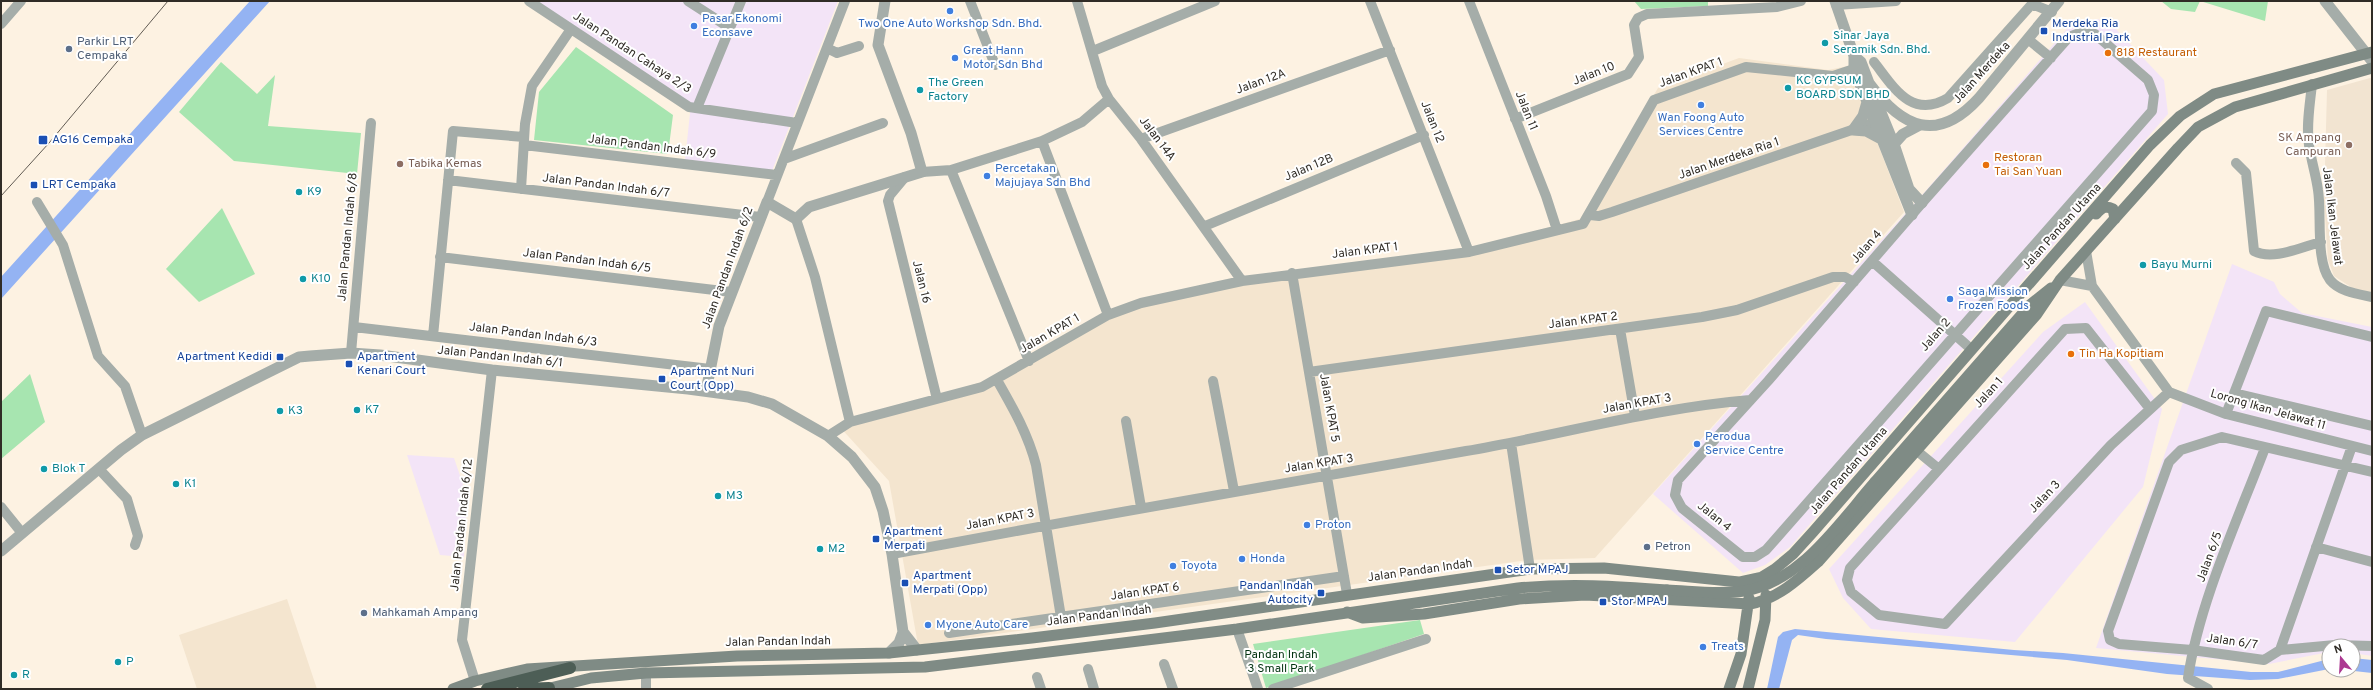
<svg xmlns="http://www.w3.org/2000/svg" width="2373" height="690" viewBox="0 0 2373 690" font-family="Overpass,sans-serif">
	<rect width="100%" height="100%" fill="#fdf2e2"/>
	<!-- commercial -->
	<path fill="#f3e4f7" d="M537,1H838L772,171L685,160L691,104Z
		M2098,19L2113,26L2164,80L2168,114L1790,547L1765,565L1743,573L1653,494L1922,195L2072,23Z
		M2232,264L2274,282L2280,294L2302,313L2372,327V656L2353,653V646H2329V652L2269,664L2096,648Z
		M2085,302L2162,409L2143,487L2015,642L1871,629L1843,598L1829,569L2043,332Z
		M407,455L454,458L467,496L464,557L440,555Z"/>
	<!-- built -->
	<path fill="#f4e5cf" d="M1739,58L1828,70L1848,66L1904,212L1595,558L1528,560L918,645L889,481L838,425L995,378L1129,302L1232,280L1465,250L1580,219L1658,88Z
		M287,599L317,689H197L179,635Z"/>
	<!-- education -->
	<path fill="#f2e4d1" d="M2370,78L2372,79V293L2354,289L2334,276L2328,260L2324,201L2327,90Z"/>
	<!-- green -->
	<path fill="#a7e5b0" d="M1634,1H1708V6L1641,9Z
		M2161,1H2268L2265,21L2200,1L2195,12L2171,9Z
		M576,47L673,115L668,154L534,140L539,92Z
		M221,62L257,94L275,75L268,126L361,133L357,174L234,161L179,112Z
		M222,208L255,274L199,302L166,269Z
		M30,374L45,422L1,459V402Z
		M1420,620L1424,634L1266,688L1253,644Z"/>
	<!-- water -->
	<path fill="#94b3f3" d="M250,1H270L1,299V277Z
		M1795,629L2014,650L2063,653L2251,672H2278L2329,659V669L2278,679L2250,680L2167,674L2067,660L1826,639L1798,635L1792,640L1779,689H1767L1778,637L1783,632Z
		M2353,658L2372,660V673L2345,670H2353Z"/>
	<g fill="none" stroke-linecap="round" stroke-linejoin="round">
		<!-- minor -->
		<path stroke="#a5ada9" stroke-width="10" d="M529,1L689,107L797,123
			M688,1L730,28
			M970,1L995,65
			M1077,1L1102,86L1109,99L1141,139L1242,281
			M1370,1L1469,252
			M1469,1L1546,196L1557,230
			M1836,5L1896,1
			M1,24L21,1
			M2082,32L2095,34L2148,80L2154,95L2152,111L1766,550L1755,557H1743L1682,508L1675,495L1678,480L1768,381L1922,203L2069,37Z
			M2029,40L2051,58
			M827,48L837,53L859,46
			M1093,51L1215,1
			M1874,62C1893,86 1911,120 1948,98L2032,4L2052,12
			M2312,84C2310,104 2306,125 2309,145C2311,160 2316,175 2318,190C2322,214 2315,260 2330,280C2340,292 2358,294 2372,297
			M697,108L741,1
			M1515,119L1628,74L1639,57L1634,25L1638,18L1647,14L1777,7L1801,1
			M1141,139L1390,50
			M1042,141L1108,315
			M524,145L777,175
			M784,159L883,123
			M2236,163L2246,173L2254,251C2273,261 2301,247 2321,242
			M951,170L1029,361
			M922,172L951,170L1042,141L1082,122L1109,99
			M905,177L890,195L888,201L937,399
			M448,180L760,217
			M521,189L525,124L532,86L571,29
			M37,202L63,245L98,356L125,386L142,435
			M767,202L845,1
			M1590,215L1599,216L1612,212L1875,122
			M796,219L815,277L850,422
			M1205,226L1424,135
			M2086,251L2092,286L2169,392L2226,414L2372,451
			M440,257L731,292
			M1872,261L1971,349
			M1292,273L1347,594
			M2060,280L2092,286
			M354,327L710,369
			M1620,329L1635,416
			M433,336L453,131L524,137
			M351,353L371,123
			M1309,372L1702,317L1737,310L1833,277H1845L1854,282
			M997,380C1013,408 1028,434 1036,465L1061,617
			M1213,381L1234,491
			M2234,393L2372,426
			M2150,409L2086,328L2065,329L1850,568L1847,580L1851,592L1879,615L1945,624L2111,445L2169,392
			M2226,414L2266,311L2372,337
			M1126,421L1141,507
			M828,436L850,422L982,387L1108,315L1141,303L1242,281L1469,252L1583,224L1654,100L1746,67L1833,76L1854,69
			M1511,443L1530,569
			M1917,451L1939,469
			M99,469L127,499L138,536L135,545
			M2372,472L2222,437L2181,450L2169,462L2108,631L2110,640L2119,644L2192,650L2264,660L2280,650L2335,645L2372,646
			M1,507L22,533
			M2316,547L2372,562
			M892,554C1083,518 1274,485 1466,451C1560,435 1654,408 1750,400
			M1237,629L1258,689
			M949,633L1344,576
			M2280,650L2352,446
			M1164,664L1173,689
			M1088,669L1094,689
			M646,673V689
			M1037,677L1041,689
			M475,681L462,640L492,370
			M1273,689L1426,639
			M2208,689L2188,678C2199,603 2238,519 2265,448"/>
		<!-- tertiary -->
		<path stroke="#a5ada9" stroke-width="11" d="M1835,1L1854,56V69L1912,215
			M2325,1L2372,61
			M1854,56L1861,62L1869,83L1894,144L1909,189L1922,203
			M1869,83C1902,128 1937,144 1979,98L2059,1
			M1853,130L1863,116L1867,102
			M1853,130L1866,131L1881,139
			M1894,144L1903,134L1920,125
			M706,391L719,326L767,202L796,219L809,207L922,172L911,133L878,45L885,1
			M1,551L121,450L142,435L299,357L310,356L351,353L380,355L492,370L688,389L748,397L772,404L828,436L852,457L875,487L883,511L892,554L903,632L917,650
			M889,653L899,643L903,632"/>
		<!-- secondary -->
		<path stroke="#7f8b85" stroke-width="11" d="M2096,214C2102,208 2105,205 2113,209L2115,219
			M1875,482L2031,304L2051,288
			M1347,612L1363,618L1424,614L1519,599L1585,595L1750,604C1777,599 1798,580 1818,562L2037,314L2060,280L2178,148L2198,127L2235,107L2372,68
			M453,689L475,681L527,669L737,656L889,653L1032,638L1155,623L1530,569L1604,568L1739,582L1762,577L1775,569L1793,554L1813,532L2150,145L2180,116L2214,94L2372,52
			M546,689L591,678L646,673L925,667L1237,629L1518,588C1570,583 1616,586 1667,590
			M1729,689L1741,654L1749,598
			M1748,689L1765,620L1766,595"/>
		<!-- motorway -->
		<path stroke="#4d5e56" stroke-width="12" d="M487,689L570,668
			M524,689L549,688"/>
		<!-- tram -->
		<path stroke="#615b53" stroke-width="1" d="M1,196L49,143L168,1"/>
		<!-- secondary-bridge -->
		<path stroke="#7f8b85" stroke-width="11" d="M1667,590C1692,591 1719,595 1744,591C1801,582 1839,523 1875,482"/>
	</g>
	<!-- markers -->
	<g fill="#3f7fe0" stroke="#fff" stroke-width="1.5">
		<circle cx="950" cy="11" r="4"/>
		<circle cx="694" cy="26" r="4"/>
		<circle cx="955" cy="58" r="4"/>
		<circle cx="1701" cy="105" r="4"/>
		<circle cx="987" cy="176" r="4"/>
		<circle cx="1950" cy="299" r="4"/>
		<circle cx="1697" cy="444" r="4"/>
		<circle cx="1307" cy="525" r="4"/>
		<circle cx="1242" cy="559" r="4"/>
		<circle cx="1173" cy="566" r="4"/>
		<circle cx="928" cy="625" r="4"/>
		<circle cx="1703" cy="647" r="4"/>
	</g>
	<g fill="#1a4fb4" stroke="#fff" stroke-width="1.5">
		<rect x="2040" y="27" width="8" height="8" rx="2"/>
		<rect x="38" y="135" width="10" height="10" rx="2"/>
		<rect x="30" y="181" width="8" height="8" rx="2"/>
		<rect x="276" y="353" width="8" height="8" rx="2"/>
		<rect x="345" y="360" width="8" height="8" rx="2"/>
		<rect x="658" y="375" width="8" height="8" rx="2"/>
		<rect x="872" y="535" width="8" height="8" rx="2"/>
		<rect x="1494" y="566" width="8" height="8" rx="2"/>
		<rect x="901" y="579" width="8" height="8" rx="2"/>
		<rect x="1317" y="589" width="8" height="8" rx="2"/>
		<rect x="1599" y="598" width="8" height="8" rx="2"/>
	</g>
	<g fill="#0f9aa8" stroke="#fff" stroke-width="1.5">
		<circle cx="1825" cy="43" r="4"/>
		<circle cx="1788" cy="88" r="4"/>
		<circle cx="920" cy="90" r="4"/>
		<circle cx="299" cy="192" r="4"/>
		<circle cx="2143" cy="265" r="4"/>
		<circle cx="303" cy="279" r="4"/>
		<circle cx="357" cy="410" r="4"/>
		<circle cx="280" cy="411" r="4"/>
		<circle cx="44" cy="469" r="4"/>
		<circle cx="176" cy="484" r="4"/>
		<circle cx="718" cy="496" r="4"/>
		<circle cx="820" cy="549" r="4"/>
		<circle cx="118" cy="662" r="4"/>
		<circle cx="14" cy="675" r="4"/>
	</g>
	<g fill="#5c6f8a" stroke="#fff" stroke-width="1.5">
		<circle cx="69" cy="49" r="4"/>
		<circle cx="1647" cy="547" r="4"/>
		<circle cx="364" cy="613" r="4"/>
	</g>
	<g fill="#e8710a" stroke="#fff" stroke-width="1.5">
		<circle cx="2108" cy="53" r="4"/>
		<circle cx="1986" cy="165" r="4"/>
		<circle cx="2071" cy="354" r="4"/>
	</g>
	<g fill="#8d6e63" stroke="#fff" stroke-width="1.5">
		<circle cx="2349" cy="145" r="4"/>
		<circle cx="400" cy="164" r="4"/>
	</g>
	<g text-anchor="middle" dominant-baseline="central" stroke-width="4" stroke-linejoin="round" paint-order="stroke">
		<!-- shop labels -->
		<g font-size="12" fill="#366cbe" stroke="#fff" text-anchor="start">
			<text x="702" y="19">Pasar Ekonomi<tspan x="702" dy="14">Econsave</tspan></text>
			<text x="950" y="24" text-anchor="middle">Two One Auto Workshop Sdn. Bhd.</text>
			<text x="963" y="51">Great Hann<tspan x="963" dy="14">Motor Sdn Bhd</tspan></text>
			<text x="1701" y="118" text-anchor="middle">Wan Foong Auto<tspan x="1701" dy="14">Services Centre</tspan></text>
			<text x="995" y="169">Percetakan<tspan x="995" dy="14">Majujaya Sdn Bhd</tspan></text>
			<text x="1958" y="292">Saga Mission<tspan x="1958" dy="14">Frozen Foods</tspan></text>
			<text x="1705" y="437">Perodua<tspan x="1705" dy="14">Service Centre</tspan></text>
			<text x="1315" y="525">Proton</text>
			<text x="1250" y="559">Honda</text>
			<text x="1181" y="566">Toyota</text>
			<text x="936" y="625">Myone Auto Care</text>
			<text x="1711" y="647">Treats</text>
		</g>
		<!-- transit labels -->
		<g font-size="12" fill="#164399" stroke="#fff" text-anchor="start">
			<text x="2052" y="24">Merdeka Ria<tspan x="2052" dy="14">Industrial Park</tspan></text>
			<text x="52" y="140">AG16 Cempaka</text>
			<text x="42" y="185">LRT Cempaka</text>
			<text x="272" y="357" text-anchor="end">Apartment Kedidi</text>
			<text x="357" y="357">Apartment<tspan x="357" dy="14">Kenari Court</tspan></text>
			<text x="670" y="372">Apartment Nuri<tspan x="670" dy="14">Court (Opp)</tspan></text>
			<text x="884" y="532">Apartment<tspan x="884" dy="14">Merpati</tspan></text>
			<text x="1506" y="570">Setor MPAJ</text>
			<text x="913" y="576">Apartment<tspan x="913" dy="14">Merpati (Opp)</tspan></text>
			<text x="1313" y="586" text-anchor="end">Pandan Indah<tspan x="1313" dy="14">Autocity</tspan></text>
			<text x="1611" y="602">Stor MPAJ</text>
		</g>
		<!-- culture labels -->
		<g font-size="12" fill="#0d838f" stroke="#fff" text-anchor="start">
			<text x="1833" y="36">Sinar Jaya<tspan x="1833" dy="14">Seramik Sdn. Bhd.</tspan></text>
			<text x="1796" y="81">KC GYPSUM<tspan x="1796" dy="14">BOARD SDN BHD</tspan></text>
			<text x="928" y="83">The Green<tspan x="928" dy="14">Factory</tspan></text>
			<text x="307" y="192">K9</text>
			<text x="2151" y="265">Bayu Murni</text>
			<text x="311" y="279">K10</text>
			<text x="365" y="410">K7</text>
			<text x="288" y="411">K3</text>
			<text x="52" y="469">Blok T</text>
			<text x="184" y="484">K1</text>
			<text x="726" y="496">M3</text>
			<text x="828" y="549">M2</text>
			<text x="126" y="662">P</text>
			<text x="22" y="675">R</text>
		</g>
		<!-- service labels -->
		<g font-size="12" fill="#4e5e75" stroke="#fff" text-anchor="start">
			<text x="77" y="42">Parkir LRT<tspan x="77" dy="14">Cempaka</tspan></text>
			<text x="1655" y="547">Petron</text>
			<text x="372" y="613">Mahkamah Ampang</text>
		</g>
		<!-- street labels -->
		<g font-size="12" fill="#302c26" stroke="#fff">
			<text transform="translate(632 53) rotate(33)">Jalan Pandan Cahaya 2/3</text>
			<text transform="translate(1691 73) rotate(-20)">Jalan KPAT 1</text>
			<text transform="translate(1982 73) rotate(-48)">Jalan Merdeka</text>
			<text transform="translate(1594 74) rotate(-22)">Jalan 10</text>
			<text transform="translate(1261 82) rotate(-20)">Jalan 12A</text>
			<text transform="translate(1526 111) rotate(68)">Jalan 11</text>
			<text transform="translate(1432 122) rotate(68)">Jalan 12</text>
			<text transform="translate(1157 139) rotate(53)">Jalan 14A</text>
			<text transform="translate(652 147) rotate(7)">Jalan Pandan Indah 6/9</text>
			<text transform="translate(1729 159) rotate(-19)">Jalan Merdeka Ria 1</text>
			<text transform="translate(1309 168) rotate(-23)">Jalan 12B</text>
			<text transform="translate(606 186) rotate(7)">Jalan Pandan Indah 6/7</text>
			<text transform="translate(2332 216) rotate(83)">Jalan Ikan Jelawat</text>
			<text transform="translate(2062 227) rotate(-48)">Jalan Pandan Utama</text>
			<text transform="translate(348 237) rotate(-85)">Jalan Pandan Indah 6/8</text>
			<text transform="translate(1867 247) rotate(-49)">Jalan 4</text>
			<text transform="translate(1365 251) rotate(-7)">Jalan KPAT 1</text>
			<text transform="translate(587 261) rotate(7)">Jalan Pandan Indah 6/5</text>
			<text transform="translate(728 268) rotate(-70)">Jalan Pandan Indah 6/2</text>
			<text transform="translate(921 282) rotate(76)">Jalan 16</text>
			<text transform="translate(1583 321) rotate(-7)">Jalan KPAT 2</text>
			<text transform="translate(1050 334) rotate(-30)">Jalan KPAT 1</text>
			<text transform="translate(533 335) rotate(7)">Jalan Pandan Indah 6/3</text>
			<text transform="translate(1936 335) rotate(-49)">Jalan 2</text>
			<text transform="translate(500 357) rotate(6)">Jalan Pandan Indah 6/1</text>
			<text transform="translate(1989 393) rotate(-48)">Jalan 1</text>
			<text transform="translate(1637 404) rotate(-10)">Jalan KPAT 3</text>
			<text transform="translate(1329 408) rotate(80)">Jalan KPAT 5</text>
			<text transform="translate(2268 410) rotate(16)">Lorong Ikan Jelawat 11</text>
			<text transform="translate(1319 464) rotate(-9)">Jalan KPAT 3</text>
			<text transform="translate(1849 471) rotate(-49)">Jalan Pandan Utama</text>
			<text transform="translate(2045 497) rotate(-47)">Jalan 3</text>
			<text transform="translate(1714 517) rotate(39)">Jalan 4</text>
			<text transform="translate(1000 520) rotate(-11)">Jalan KPAT 3</text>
			<text transform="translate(462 525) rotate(-84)">Jalan Pandan Indah 6/12</text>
			<text transform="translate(2210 557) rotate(-70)">Jalan 6/5</text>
			<text transform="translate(1420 571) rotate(-8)">Jalan Pandan Indah</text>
			<text transform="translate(1145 592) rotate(-8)">Jalan KPAT 6</text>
			<text transform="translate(1099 616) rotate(-7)">Jalan Pandan Indah</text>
			<text transform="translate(778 642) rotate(-1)">Jalan Pandan Indah</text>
			<text transform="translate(2232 642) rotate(8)">Jalan 6/7</text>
		</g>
		<!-- food labels -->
		<g font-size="12" fill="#c56008" stroke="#fff" text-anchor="start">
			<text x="2116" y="53">818 Restaurant</text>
			<text x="1994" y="158">Restoran<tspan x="1994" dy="14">Tai San Yuan</tspan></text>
			<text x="2079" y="354">Tin Ha Kopitiam</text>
		</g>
		<!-- education labels -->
		<g font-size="12" fill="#785e54" stroke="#fff" text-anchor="end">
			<text x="2341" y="138">SK Ampang<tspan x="2341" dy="14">Campuran</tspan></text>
			<text x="408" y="164" text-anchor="start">Tabika Kemas</text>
		</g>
		<!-- park labels -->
		<g font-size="12" fill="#033311" stroke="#fff">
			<text x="1281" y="655">Pandan Indah<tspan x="1281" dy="14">3 Small Park</tspan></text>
		</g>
	</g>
	<!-- border -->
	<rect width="2373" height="690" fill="none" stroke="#302c26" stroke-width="4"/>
	<!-- north arrow -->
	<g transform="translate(2341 658) rotate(342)"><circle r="19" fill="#ffffff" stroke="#acaba8"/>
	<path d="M0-3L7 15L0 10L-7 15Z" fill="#ac3891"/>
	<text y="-6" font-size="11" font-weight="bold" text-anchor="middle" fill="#302c26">N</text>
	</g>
</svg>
